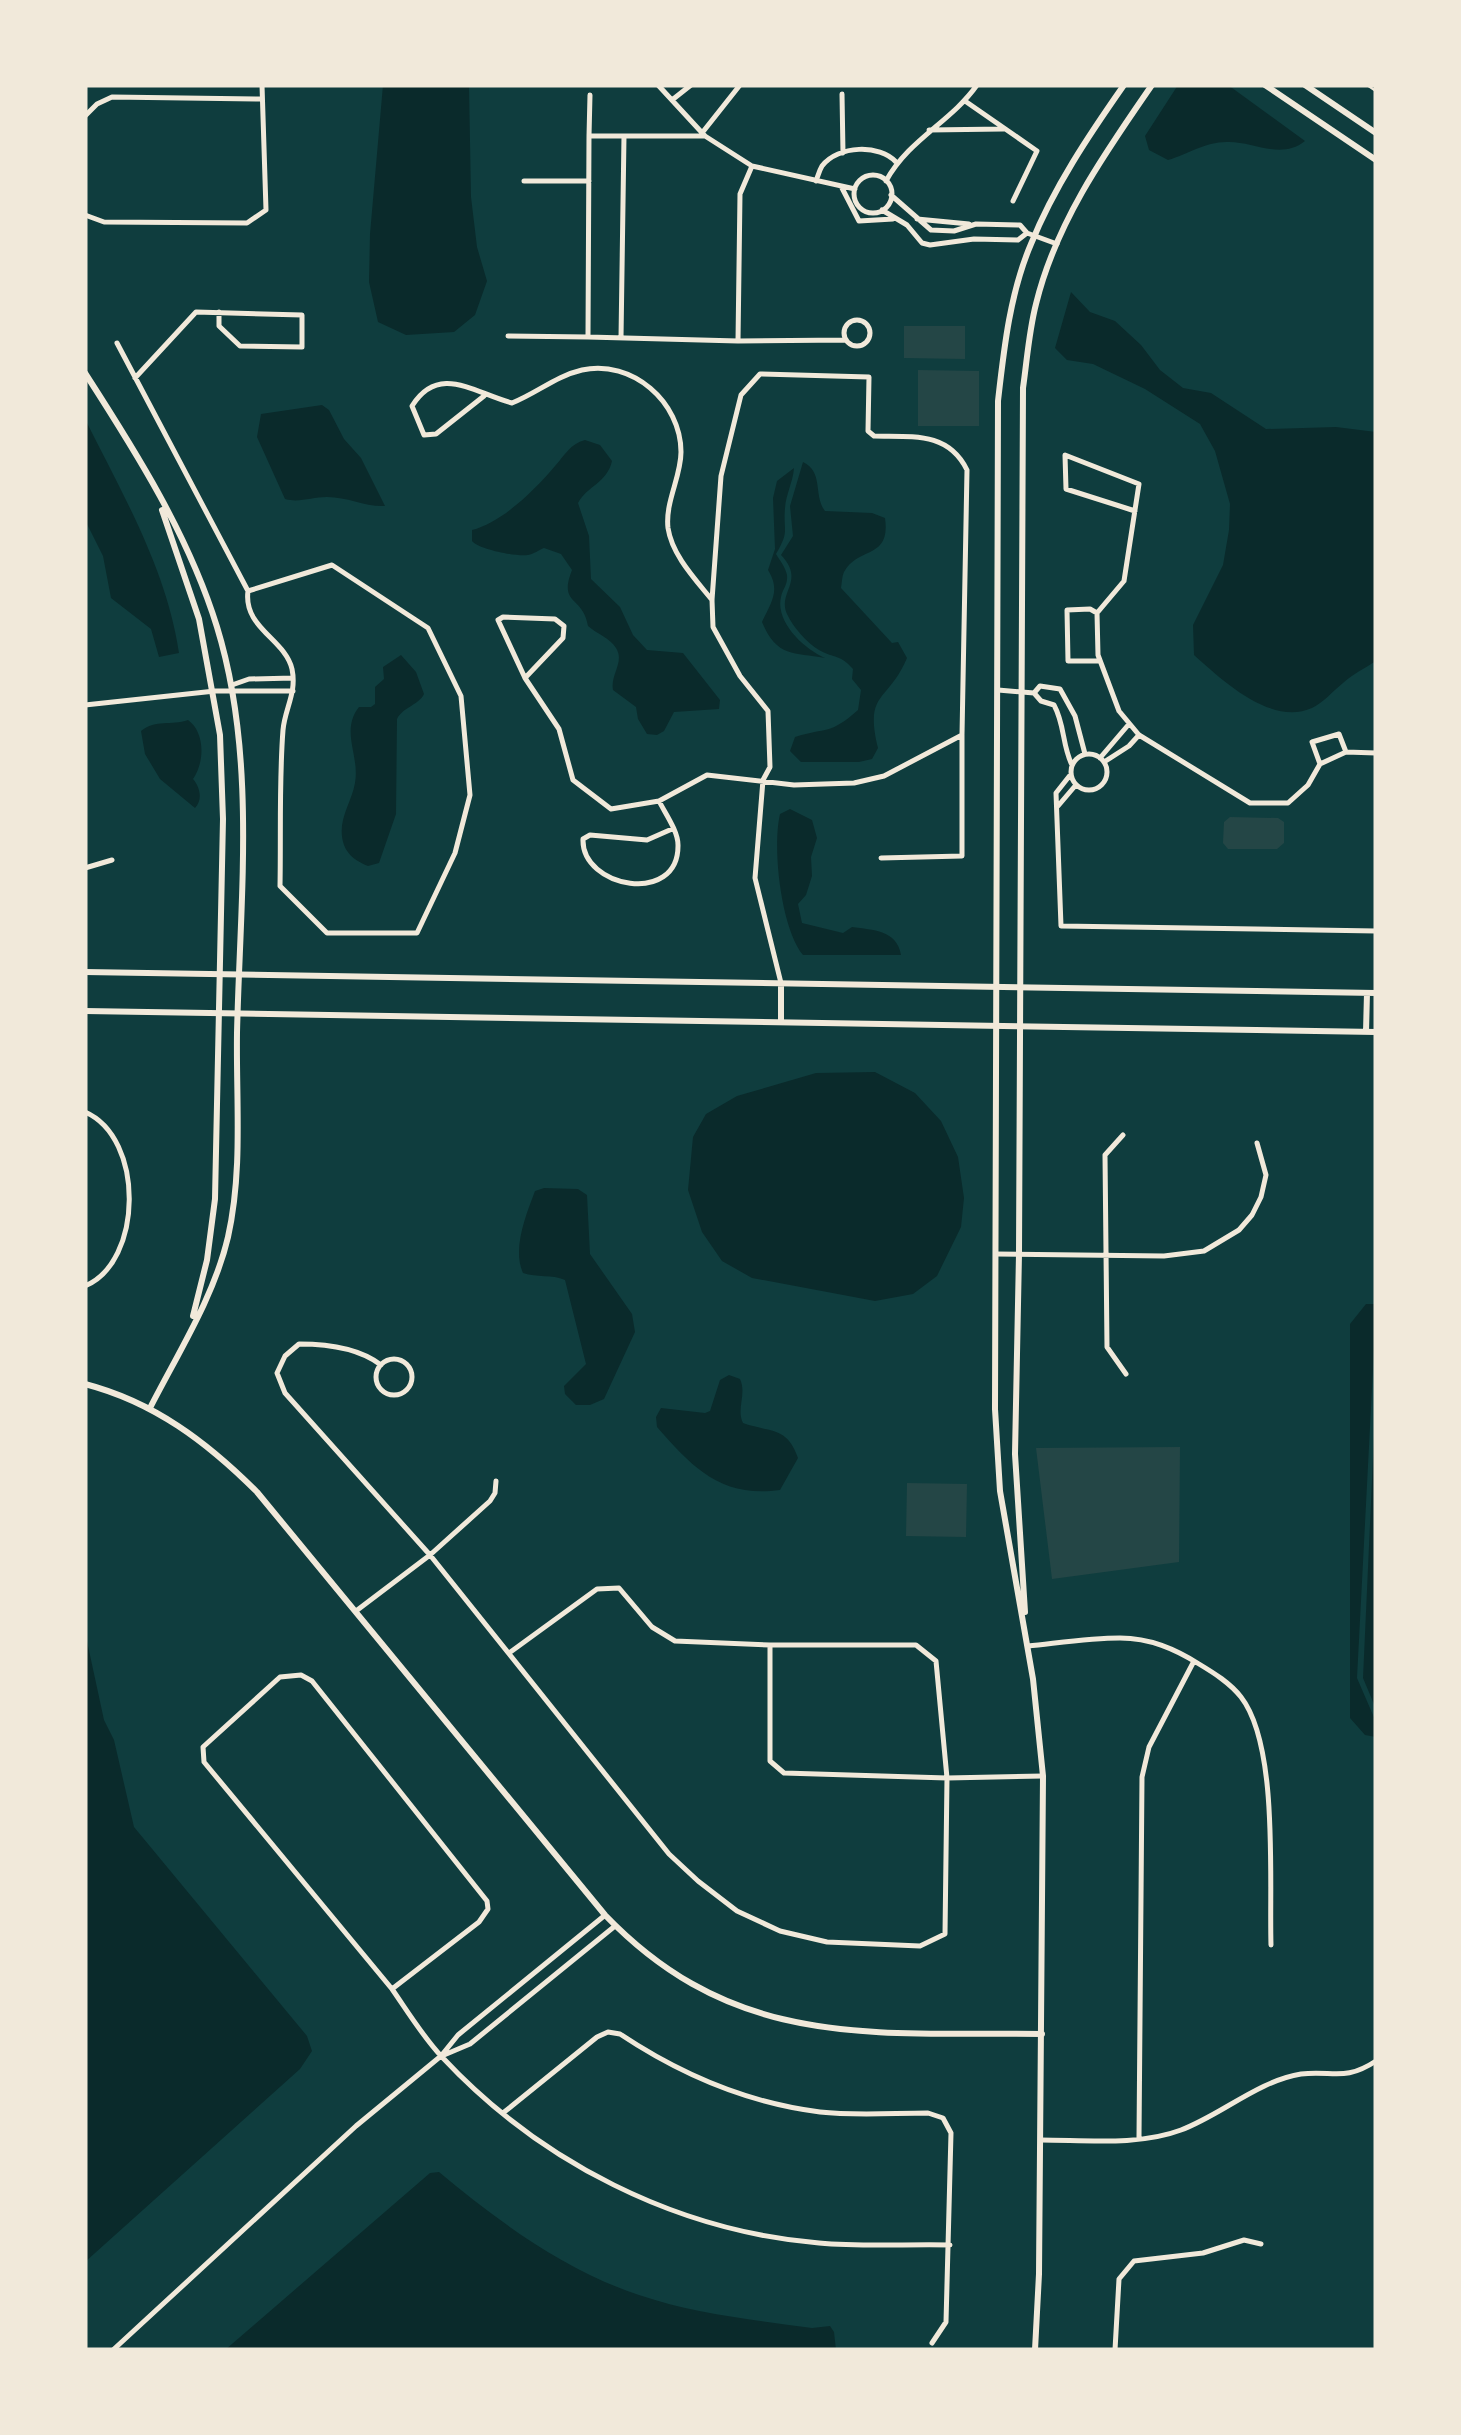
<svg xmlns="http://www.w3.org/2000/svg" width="1461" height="2435" viewBox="0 0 1461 2435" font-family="'Sofia Sans Condensed',sans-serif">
	<rect width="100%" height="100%" fill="#0f3d3e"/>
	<!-- green -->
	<path fill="#244646" d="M904,326H965V359L904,358Z
		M918,370L979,371V426H918Z
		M1230,817L1278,818L1284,822V843L1277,849H1228L1223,843L1224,822Z
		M1180,1447L1179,1562L1052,1579L1036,1448Z
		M907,1483L967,1484L966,1537L906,1536Z"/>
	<!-- water -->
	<path fill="#0a2a2b" d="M383,85H469L471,197L477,247L487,281L475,315L454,332L406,335L378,322L369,282L370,234Z
		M1178,85H1228L1305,141C1281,160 1255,142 1229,142C1206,141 1189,154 1168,160L1149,150L1145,136Z
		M1071,292L1090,312L1115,321L1141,345L1160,370L1183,388L1211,393L1266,429L1336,427L1376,432V661C1365,668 1353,674 1343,683C1333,691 1323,703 1312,708C1271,726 1223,681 1194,655L1193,625L1223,565L1229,530L1230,504L1215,451L1200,424L1145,389L1093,364L1067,360L1055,348Z
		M322,405L329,410L344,439L361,458L385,506C365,507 348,497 327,497C312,497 299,503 285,499L257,437L261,414Z
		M85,419C122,493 167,570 179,653L159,657L151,629L111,598L103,556L85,520Z
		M585,440L600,445L612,461C607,483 587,486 578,503L589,536L591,579L620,607L633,635L647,650L683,653L720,700L719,709L674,712L664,731L657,735L647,734L638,719L636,707L613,690C610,675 625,662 616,648C610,638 597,634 588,626C583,595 558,606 572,570L561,554L544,548C539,550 534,554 528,555C516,557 478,549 472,541V530C502,522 533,492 555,466C565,455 570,444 585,440Z
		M803,462C824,472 813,495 825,511L872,513L885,518C891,560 858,546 844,572C842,576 842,582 841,588L892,643L898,642L907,658C888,703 864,691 878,748L872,759L859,762H801L790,751L795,737C827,727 830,735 858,710L861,690L852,679L853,669C840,654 835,659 819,650C807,643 793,627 787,614C777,592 806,581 781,555L793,536L790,506Z
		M794,468C793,482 786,494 785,508C783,532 790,530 776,554C780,561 785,566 787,575C788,585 783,588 781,597C775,622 804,649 825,658C794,652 777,658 762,622C771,602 781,591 768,570L775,549L773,498L777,481Z
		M401,655L416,672L424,694C419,705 403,707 397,719L396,814L379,863L368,866C358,862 348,856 344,845C336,821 351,805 355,783C360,755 340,731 359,707H371L375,704V687L384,679L383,667Z
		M188,720C205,732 205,762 193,779C200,787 203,800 195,808L160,779L145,754L141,731C156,719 171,726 188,720Z
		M790,809L812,820L817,838L811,857L812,876L806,895L798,904L802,923L843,933L852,927C873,930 897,930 901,955H803C781,928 772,848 780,814Z
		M875,1072L915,1093L941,1121L958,1157L964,1198L961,1227L937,1276L913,1294L875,1301L752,1278L722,1261L702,1232L688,1190L693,1137L706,1114L737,1096L816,1073Z
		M544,1188L578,1189L587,1195L590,1254L632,1314L635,1332L604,1399L590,1405H576L565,1394L564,1386L586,1364L565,1280C552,1274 537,1278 523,1273C512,1249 526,1215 535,1191Z
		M1366,1304H1376V1311L1357,1678L1376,1722V1737L1365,1735L1350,1718V1324Z
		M729,1375L740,1379C747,1394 736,1409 743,1423C771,1433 787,1426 798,1458L780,1490C721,1498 693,1468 657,1427L656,1417L661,1408L705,1413L710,1411L720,1380Z
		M1376,1392V1709L1363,1678Z
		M85,1632L104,1720L114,1740L134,1827L307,2036L312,2051L300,2069L85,2262Z
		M439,2172C499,2222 564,2270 639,2295C695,2314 754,2320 812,2328L830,2326L834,2332L836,2350H225L430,2173Z"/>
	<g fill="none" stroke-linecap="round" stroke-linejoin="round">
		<!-- service -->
		<path stroke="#f1e9da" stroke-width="2.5" d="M1367,85L1376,91"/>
		<!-- minor -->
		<path stroke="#f1e9da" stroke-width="5" d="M658,85L705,136L752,166L855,189
			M842,94L843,153
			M672,100L691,85
			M965,101L1037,151L1013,201
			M85,116L97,104L112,97L262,99
			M929,130L1003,129
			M702,133L740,85
			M589,136L590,95
			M705,136H589L588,337L738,341L740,194L752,166
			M854 194a19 19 0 1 1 38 0a19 19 0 1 1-38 0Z
			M524,181H589
			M816,181C818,176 819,171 822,166C838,145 880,144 896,162
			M886,181C909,139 951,122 977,85
			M842,188L859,221L893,219
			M891,195L931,230L954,231L976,224L1020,225L1027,233L1057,244
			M882,210L907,225L922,243L930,245L974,239L1018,240L1027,233
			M85,215L104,222L247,223L266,210L262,85
			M917,219L969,224
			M844 333a13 13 0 1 1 26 0a13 13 0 1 1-26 0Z
			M508,336L588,337
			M621,338L624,136
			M738,341L846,340
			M117,343L248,591
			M135,378L196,312L302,315V347L240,346L219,326V312
			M484,396L436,434L424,435L412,406C439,363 474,393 512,403C537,393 556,376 582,370C632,359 681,402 681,452C681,477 665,502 668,528C672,555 695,579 712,600
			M1135,511L1066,489L1065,455L1139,484L1124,581L1097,613L1098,655L1119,711L1139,735L1250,803H1288L1308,785L1320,764L1346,752L1376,753
			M332,565L428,628L461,696L470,795L455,853L417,933H327L280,886C281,834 279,781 283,730C285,708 297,693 292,669C285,639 243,628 248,591Z
			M1097,613L1090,609L1067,610L1068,661H1100
			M525,678L563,638L564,626L555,619L503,617L498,620L525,678L559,729L573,780L611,809L659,801L707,775L794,785L854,783L884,776L962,735L967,470C948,431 911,437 874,436L868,431L869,377L760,374L741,395L721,476L712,600L713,627L740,676L768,711L770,767L763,780L755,878L781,983
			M232,685L249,679L293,678
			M998,690L1034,693L1041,701L1054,705C1065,725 1062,745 1072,765
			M1034,693L1040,686L1060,689L1075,716L1085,754
			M85,705L215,691H293
			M1071 772a18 18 0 1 1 36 0a18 18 0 1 1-36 0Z
			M1100,758L1129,724
			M1104,762L1129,746L1139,735
			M1320,764L1312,742L1339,734L1346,752
			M1071,774L1056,793L1061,926L1376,931
			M659,801C665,813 678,831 678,845C679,906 581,888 583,839L590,835L647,840L672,829
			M1058,806L1075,786
			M881,858L962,856V735
			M85,868L112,860
			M85,1112C145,1138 143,1262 85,1286
			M1123,1135L1105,1155L1107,1347L1126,1374
			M996,1254L1164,1256L1204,1251L1239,1230L1252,1215L1261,1197L1266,1175L1257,1143
			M376 1377a18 18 0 1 1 36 0a18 18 0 1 1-36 0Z
			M381,1365C359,1348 326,1344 299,1344L285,1356L277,1373L285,1393L430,1555L669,1854L698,1881L737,1911L780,1931L827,1942L920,1946L945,1934L947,1778L936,1661L916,1645H770L675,1641L652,1627L619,1588L597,1589L509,1653
			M356,1611L430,1555L490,1501L495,1493L496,1481
			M770,1646V1761L784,1773L947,1778L1043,1776
			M1028,1646C1058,1643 1090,1638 1120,1638C1150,1638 1175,1649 1199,1664C1214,1673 1230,1683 1241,1697C1279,1746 1269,1882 1271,1945
			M301,1675L312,1681L487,1901L488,1909L479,1922L392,1989L204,1762L203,1747L280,1677Z
			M392,1989C408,2012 423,2037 442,2057C540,2162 676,2231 819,2243C862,2247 907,2244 950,2245
			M444,2055L470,2044L615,1926
			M503,2113L597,2037L608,2032L620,2034C680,2074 748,2103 820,2112C855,2116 893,2113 928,2113L943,2118L951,2133L946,2322L932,2343
			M1139,2138L1142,1777L1149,1747L1194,1661
			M1041,2140C1085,2140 1139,2146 1181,2130C1221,2115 1258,2081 1301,2074C1333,2070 1344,2082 1376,2061
			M113,2350L356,2126L441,2056L458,2035L604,1916
			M1115,2350L1119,2279L1134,2261L1203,2253L1244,2240L1261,2244"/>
		<!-- tertiary -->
		<path stroke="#f1e9da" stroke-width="6" d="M1265,85L1376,160
			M1305,85L1376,133
			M85,373C136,452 189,536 217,627C257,757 240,899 237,1033C236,1101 243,1170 228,1237C214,1297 178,1353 150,1408
			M162,510L199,619L220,735L223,819L215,1199L207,1260L193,1316
			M85,1384C154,1402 207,1442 257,1492L605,1915C735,2050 870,2032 1042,2034
			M1025,1612L1015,1454L1019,1254L1023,388C1027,360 1029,331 1036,304C1056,222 1105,153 1152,85
			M1035,2350L1039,2274L1043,1776L1033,1679L1000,1491L995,1409L998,401C1004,348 1010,293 1031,244C1054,187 1089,135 1124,85"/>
		<!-- secondary -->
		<path stroke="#f1e9da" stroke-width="6" d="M85,972L1376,993
			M781,983V1022
			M85,1011L1376,1032
			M1366,1032L1367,993"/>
	</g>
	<!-- border -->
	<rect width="1461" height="2435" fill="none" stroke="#f1e9da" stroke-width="175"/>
</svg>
